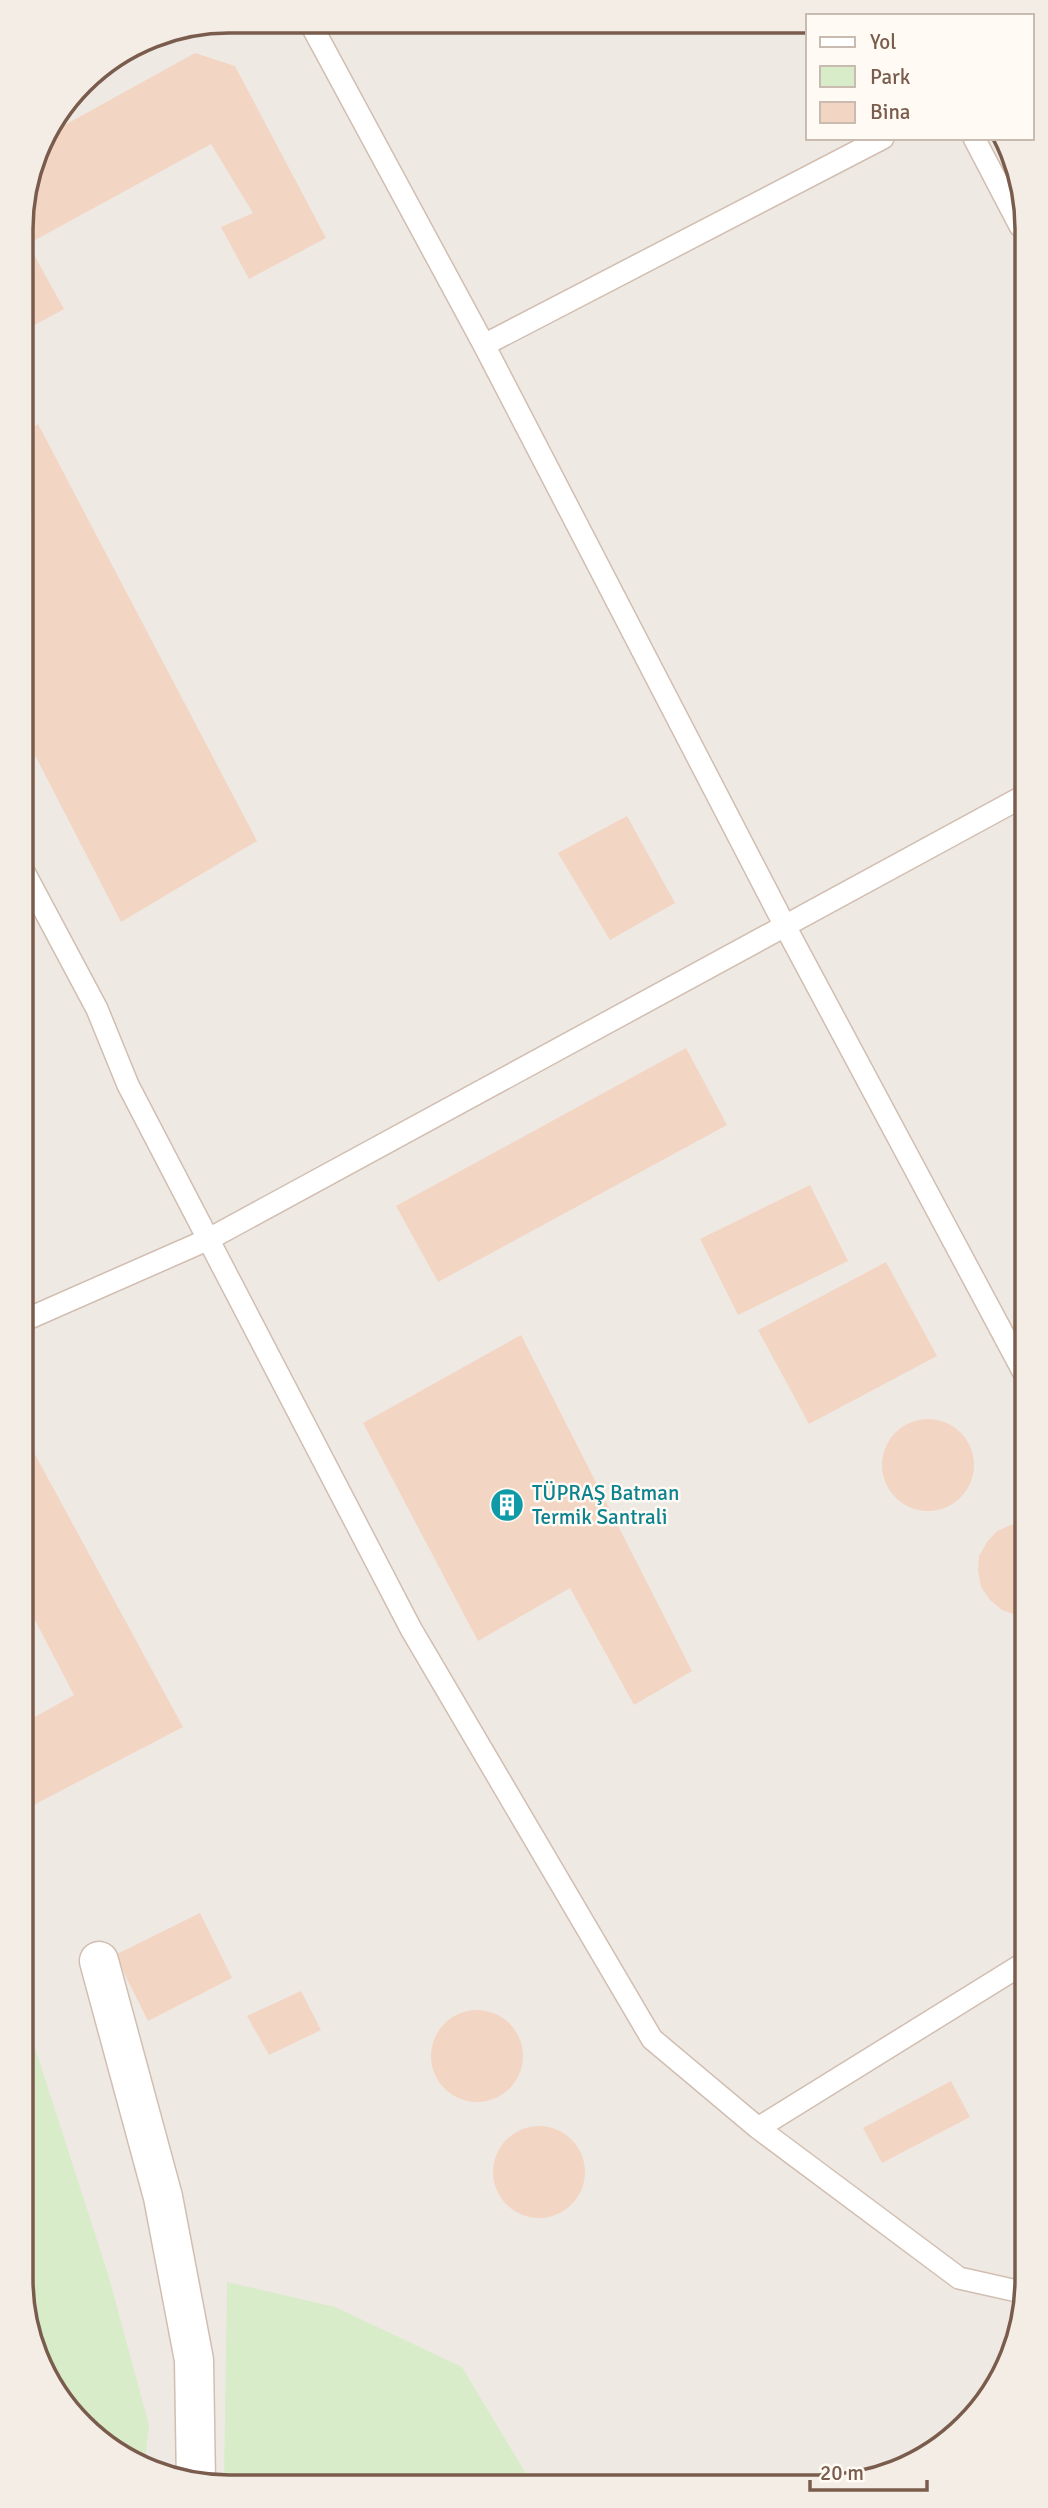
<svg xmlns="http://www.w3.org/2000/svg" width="1048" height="2508" viewBox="0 0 1048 2508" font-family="Signika,sans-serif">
	<rect width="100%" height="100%" fill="#fdf6ec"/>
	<!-- industrial -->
	<path fill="#efe9e4" d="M230,21L808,25V138H998L1020,176L1027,2292L1011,2358L975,2416L923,2459L872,2480L189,2483L92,2435L49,2383L28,2332L21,216L43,137L92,73L150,37Z"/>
	<!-- green -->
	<path fill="#d8ecc9" d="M27,2023L108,2274L149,2425L145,2461L92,2435L49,2383L28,2332Z
		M227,2282L335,2307L462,2367L531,2482L224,2483Z"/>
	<!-- building -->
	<path fill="#f3d5c3" d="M195,53L235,66L326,238L249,279L221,227L253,213L211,144L28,244L64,309L22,332L21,216L43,137Z
		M38,424L257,841L121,922L23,732L22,434Z
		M627,816L675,903L610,940L558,853Z
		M686,1048L727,1125L438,1282L396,1206Z
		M810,1185L848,1261L738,1315L700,1239Z
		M886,1262L937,1356L809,1424L758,1330Z
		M521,1335L692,1671L634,1705L570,1588L478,1641L363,1423Z
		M882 1465a46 46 0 1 1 92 0a46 46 0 1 1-92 0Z
		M25,1436L183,1727L26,1809V1722L74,1695L26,1603Z
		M1024,1523V1615H1016L1002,1610L990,1600L981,1587L978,1571L979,1556L987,1542L997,1531L1011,1525Z
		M200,1913L232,1978L148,2021L115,1955Z
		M301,1991L321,2030L269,2055L247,2016Z
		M431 2056a46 46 0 1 1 92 0a46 46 0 1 1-92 0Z
		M951,2081L970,2117L882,2163L863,2128Z
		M493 2172a46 46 0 1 1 92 0a46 46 0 1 1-92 0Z"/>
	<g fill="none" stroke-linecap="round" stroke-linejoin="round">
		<!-- service casing -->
		<g stroke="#d1beb0" stroke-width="24">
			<path id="service" d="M309,21L484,345L785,926L1024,1373
				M974,138L1020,226
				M484,345L883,138
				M24,872L97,1009L128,1085L411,1629L652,2039L758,2128L959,2278L1026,2293
				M25,1320L209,1239L1022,797
				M758,2128L1026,1962"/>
		</g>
		<!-- minor casing -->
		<g stroke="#d1beb0" stroke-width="41">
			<path id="minor" d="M99,1961L163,2197L194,2360L196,2483"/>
		</g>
		<!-- service -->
		<use href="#service" stroke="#fff" stroke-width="21"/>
		<!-- minor -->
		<use href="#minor" stroke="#fff" stroke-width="38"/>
	</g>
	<!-- icons -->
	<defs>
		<g id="building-disc" transform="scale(1.75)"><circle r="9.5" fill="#0f9aa8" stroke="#fffaf3"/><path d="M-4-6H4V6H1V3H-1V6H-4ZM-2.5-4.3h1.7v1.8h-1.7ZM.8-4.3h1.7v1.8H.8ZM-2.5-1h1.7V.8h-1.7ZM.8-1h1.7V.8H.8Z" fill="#fff"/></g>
	</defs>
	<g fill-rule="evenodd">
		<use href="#building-disc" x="507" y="1505"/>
	</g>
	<g text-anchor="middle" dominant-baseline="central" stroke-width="5" stroke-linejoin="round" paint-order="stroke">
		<!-- culture labels -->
		<g font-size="21" fill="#0d838f" stroke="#fffaf3" text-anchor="start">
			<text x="532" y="1493">TÜPRAŞ Batman<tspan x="532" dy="24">Termik Santrali</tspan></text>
		</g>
	</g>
	<!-- crop -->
	<path d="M0 0H1048V2508H0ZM229 33H819A196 196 0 0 1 1015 229V2279A196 196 0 0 1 819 2475H229A196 196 0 0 1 33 2279V229A196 196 0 0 1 229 33Z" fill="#f4ede6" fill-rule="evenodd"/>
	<path fill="none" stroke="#7a5c4d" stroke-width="3.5" d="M229 33H819A196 196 0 0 1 1015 229V2279A196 196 0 0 1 819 2475H229A196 196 0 0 1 33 2279V229A196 196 0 0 1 229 33Z"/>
	<!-- legend -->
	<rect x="806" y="14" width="228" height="126" fill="#fffaf3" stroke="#cabbb1" stroke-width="2"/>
	<rect x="820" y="37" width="35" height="10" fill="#ffffff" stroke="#cabbb1" stroke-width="2"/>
	<text x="870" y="49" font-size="21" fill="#7a5c4d">Yol</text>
	<rect x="820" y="66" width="35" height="21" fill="#d8ecc9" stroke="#cabbb1" stroke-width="2"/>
	<text x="870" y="84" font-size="21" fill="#7a5c4d">Park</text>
	<rect x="820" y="102" width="35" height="21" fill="#f3d5c3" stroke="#cabbb1" stroke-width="2"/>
	<text x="870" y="119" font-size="21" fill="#7a5c4d">Bina</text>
	<!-- scale -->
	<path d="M810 2480v10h117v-10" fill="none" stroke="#7a5c4d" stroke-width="3.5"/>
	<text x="820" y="2480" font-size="21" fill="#7a5c4d" stroke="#fffaf3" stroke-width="5" paint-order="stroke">20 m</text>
</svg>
